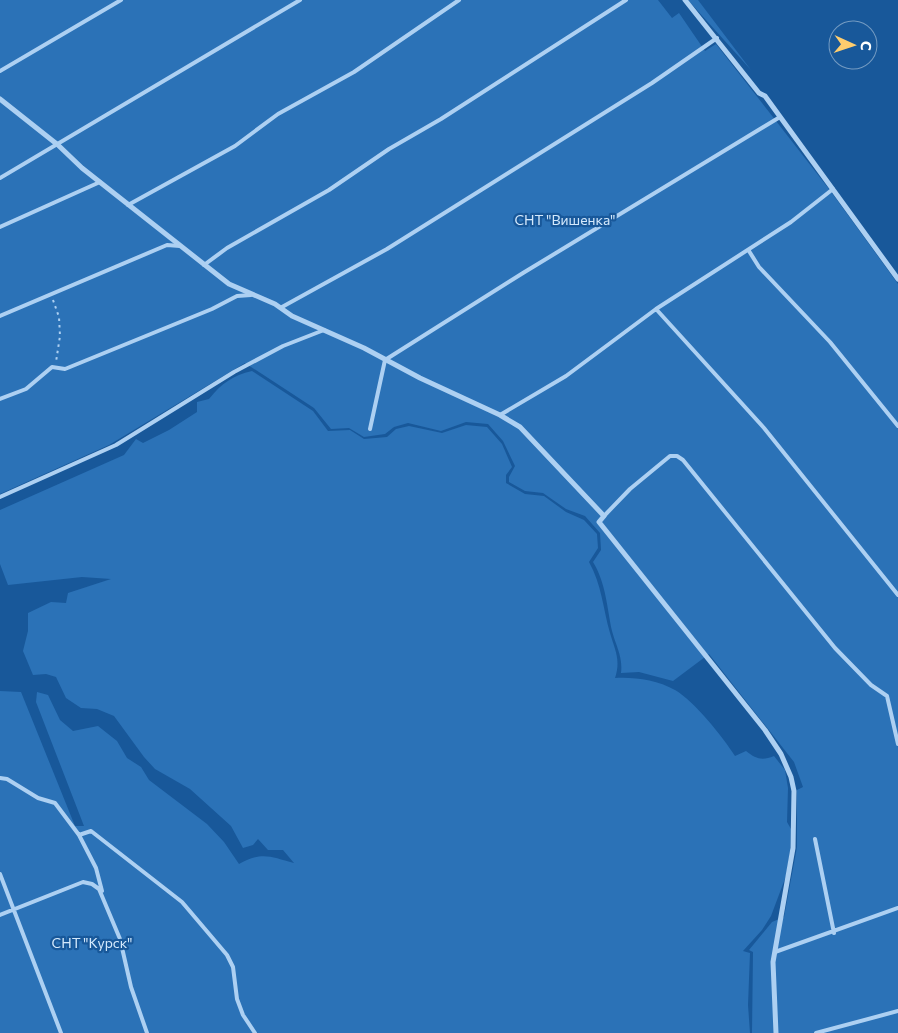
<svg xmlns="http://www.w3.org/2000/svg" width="898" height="1033" viewBox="0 0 898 1033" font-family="Commissioner,sans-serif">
	<rect width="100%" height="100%" fill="#18589a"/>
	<!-- green -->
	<path fill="#2b72b7" d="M0,0H658L672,18L679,13L705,51L716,44L829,189L898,284V1033H752L753,952L749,950L772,922L784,917L797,847V790L803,787L794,762L709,654L673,681L639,672L621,673C623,657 616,646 612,631C607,608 606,583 593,562L601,550L600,533L585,516L566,509L543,493L525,491L509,482V477L515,466L503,441L488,424L466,422L441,431L408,423L394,427L385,434L364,437L349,428L331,429L314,408L245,363L109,445L0,494Z
		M688,0H698L751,70Z
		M252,371L313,411L328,431L350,430L364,439L387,437L396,429L409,426L442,433L466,425L487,427L502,444L512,467L506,475V483L525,494L544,496L566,512L584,520L597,534L598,548L589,562C602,585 603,609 610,633C615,650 621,660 615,678C635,677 657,680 675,690C694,701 723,737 735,756L746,751C756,759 762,761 774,756L785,770L788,788L787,822L791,829L790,851L786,876L771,916L762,930L743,951L750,953L748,1005L750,1033H0V691L21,692L75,826H84L36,702L37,692L48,695L60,720L73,731L98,726L117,741L127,758L141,767L149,780L207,824L224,842L239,864C262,851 271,857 294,863L283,850H268L258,839L253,845L243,848L231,826L190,789L155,769L144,757L114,716L97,709L81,708L66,698L56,677L46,674L33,675L23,651L28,631V613L51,602L66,603L68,593L111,579L82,577L8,585L0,564V510L124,455L136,439L143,443L169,430L197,412V402L209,399C221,384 233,375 252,371Z"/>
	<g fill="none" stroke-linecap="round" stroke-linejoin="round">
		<!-- path -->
		<path stroke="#add0f2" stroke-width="2" stroke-dasharray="2.5 4" stroke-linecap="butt" d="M53,300L59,317L60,336L56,362"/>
		<!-- service -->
		<path stroke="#add0f2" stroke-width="4" d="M0,71L121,0
			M0,178L300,0
			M128,205L235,146L278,114L354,72L459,0
			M0,227L100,182
			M749,251L759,267L830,342L898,426
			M204,265L227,248L329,190L389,149L441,119L626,0
			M282,307L387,249L652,83L717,38
			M656,309L764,428L898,595
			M0,316L167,245L180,246
			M0,399L26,389L52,367L65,369L212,309L237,296L251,295
			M500,415L566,376L656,309L791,222L833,189
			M370,429L385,360L523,273L780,117
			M0,497L116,445L234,372L283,346L324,330
			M604,516L630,489L670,456H677L683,460L835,648L871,685L887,696L898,744
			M0,778L7,779L38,798L55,803L79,835L96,868L102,891
			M79,835L91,831L182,902L227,955L233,967L237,999L243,1015L255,1033
			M815,839L834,933
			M0,874L61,1033
			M0,915L83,882L92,884L99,889L120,939L131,987L147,1033
			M775,952L898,908
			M816,1033L898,1011"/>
		<!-- minor -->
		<path stroke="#add0f2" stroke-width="5" d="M685,0L759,93L765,96L898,279
			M0,99L58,145L82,168L229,284L275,304L292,316L364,348L420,378L500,415L520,427L604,516L599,522L765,730L781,754L791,777L794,791L793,848L773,962L776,1033"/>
	</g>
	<g text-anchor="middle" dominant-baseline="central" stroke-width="4.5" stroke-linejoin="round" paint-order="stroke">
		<!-- park labels -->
		<g font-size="14" fill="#d4e9fc" stroke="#18589a">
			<text x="565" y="219">СНТ "Вишенка"</text>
			<text x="92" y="942">СНТ "Курск"</text>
		</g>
	</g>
	<!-- north arrow -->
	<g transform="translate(853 45) rotate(93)"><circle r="24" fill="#18589a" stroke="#749bc2"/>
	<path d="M0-4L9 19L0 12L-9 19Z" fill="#ffcd6e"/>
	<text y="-8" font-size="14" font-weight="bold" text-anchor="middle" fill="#ffffff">С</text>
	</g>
</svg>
